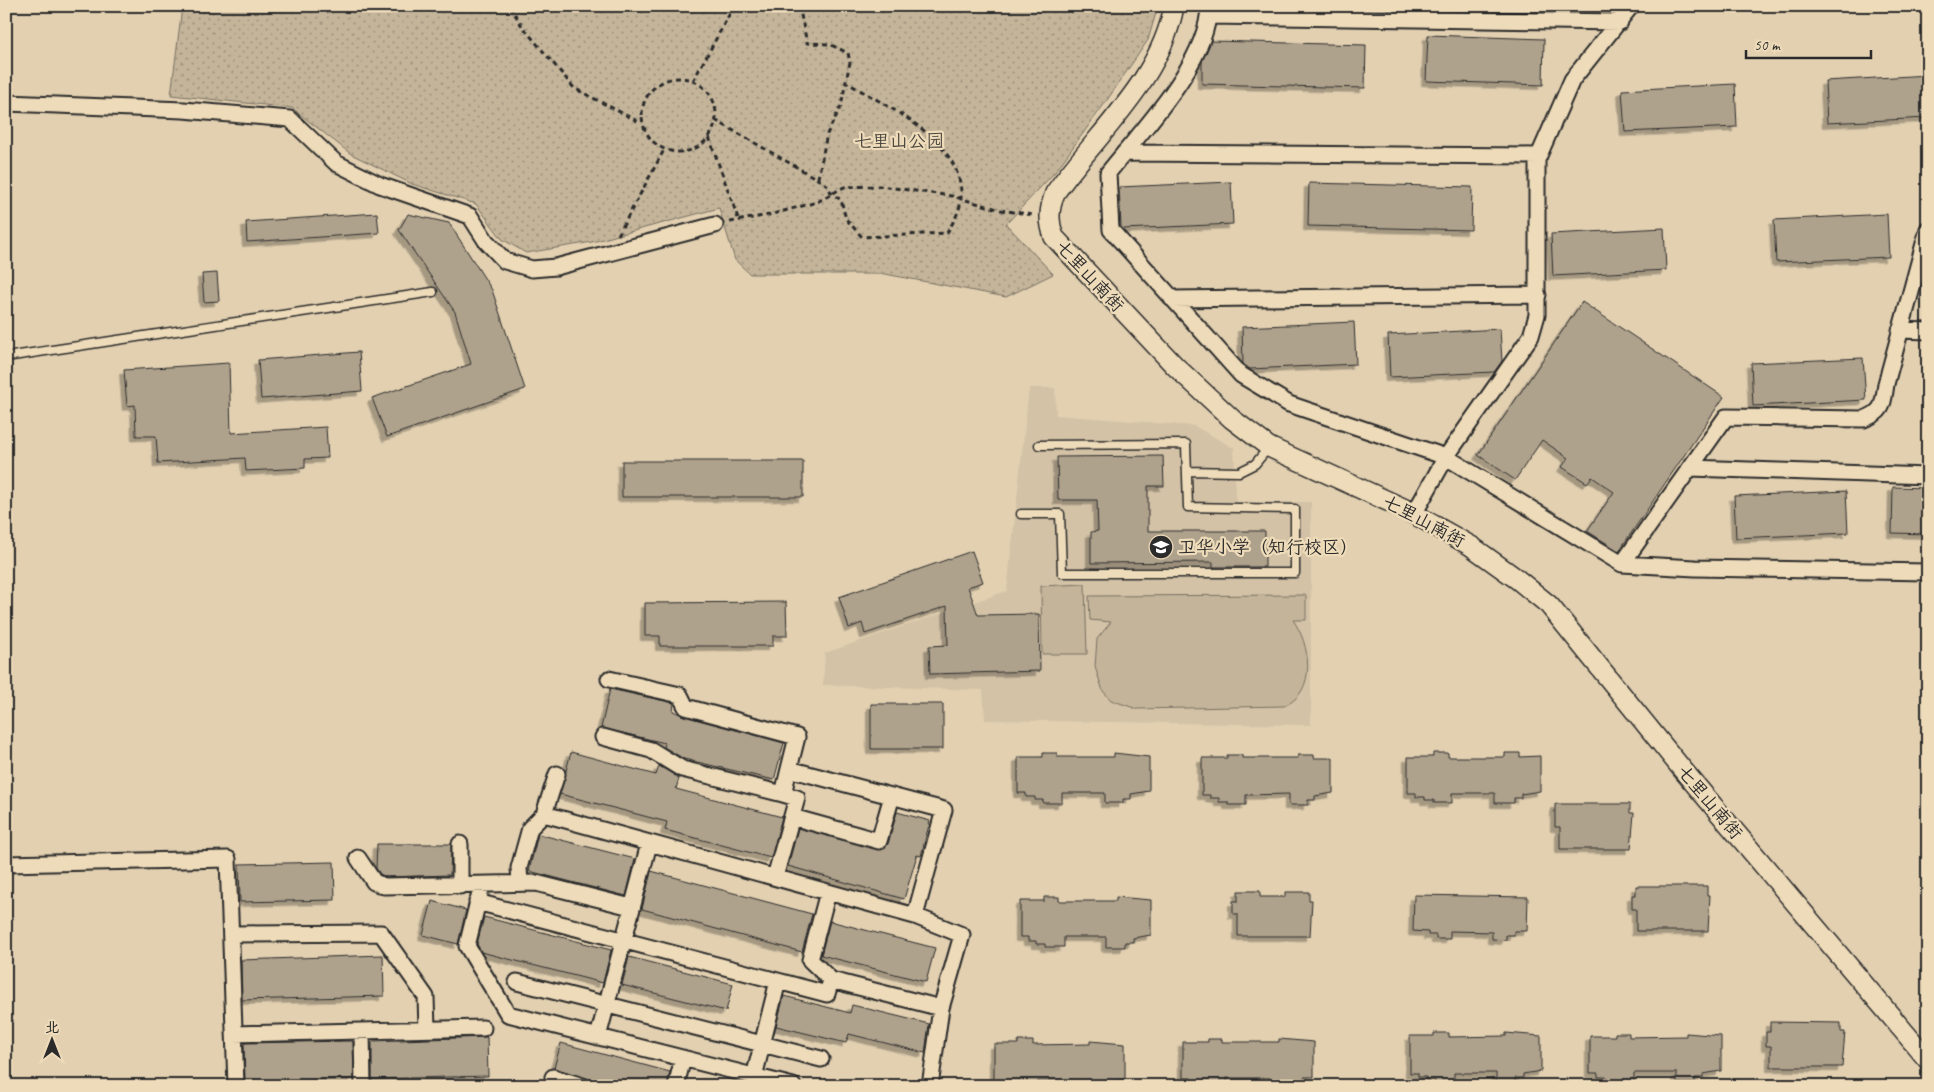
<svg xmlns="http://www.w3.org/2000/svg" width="1934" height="1092" viewBox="0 0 1934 1092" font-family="Caveat,'LXGW WenKai TC',sans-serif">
	<defs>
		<pattern id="park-dots" width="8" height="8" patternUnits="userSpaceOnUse" patternTransform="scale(1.25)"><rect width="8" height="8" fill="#c4b59a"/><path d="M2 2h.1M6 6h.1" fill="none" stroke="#9f937e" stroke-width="1.8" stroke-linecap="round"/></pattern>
		<filter id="shadow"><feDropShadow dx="-4.5" dy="4.5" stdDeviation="0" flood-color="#0004"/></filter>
	</defs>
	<rect width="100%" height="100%" fill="#e2d0b1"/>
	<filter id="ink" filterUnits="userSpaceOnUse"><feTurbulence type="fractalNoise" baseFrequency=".02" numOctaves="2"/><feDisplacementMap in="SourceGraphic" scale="10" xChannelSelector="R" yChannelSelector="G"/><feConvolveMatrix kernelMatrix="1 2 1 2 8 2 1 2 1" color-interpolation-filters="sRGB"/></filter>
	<g filter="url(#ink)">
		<!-- built -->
		<path fill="#d3c2a6" d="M1029,388H1055L1056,415L1194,426L1234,448L1236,502H1311V725L985,720L983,690L823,685L825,653L1007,591Z"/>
		<!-- green -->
		<path fill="#c4b59a" stroke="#787062" d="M1085,584L1087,654H1042L1041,586Z
			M1306,595V620H1293C1310,643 1318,692 1284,706L1137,709L1111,700L1103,691L1095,667L1097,639L1111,622L1090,620L1089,596Z"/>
		<!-- park -->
		<path fill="url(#park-dots)" stroke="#787062" d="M1158,6L1148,40L1105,103L1055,172L1006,224L1053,274L1006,297L885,274H750L735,260L719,208L592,242L526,253L502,239L476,204L412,184L351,154L292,108L171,95L182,7Z"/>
		<!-- building -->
		<path fill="#afa28c" stroke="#2b2b2b" filter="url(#shadow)" d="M1428,35L1544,39L1543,85L1426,81Z
			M1211,41L1366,45L1365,88L1202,84V61Z
			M1928,75V118L1827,123L1825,81Z
			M1735,84L1737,127L1625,132L1622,90Z
			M1231,182L1233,224L1123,229L1121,227L1119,187Z
			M1309,183L1472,187L1471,230L1308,226Z
			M377,213L379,233L247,242L246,222Z
			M408,214L449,223L492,290L525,389L387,437L372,398L471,364L455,312L399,230Z
			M1887,214L1889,257L1776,262L1774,220Z
			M1664,228L1666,270L1553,276L1551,234Z
			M217,273L219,301L204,302L202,274Z
			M1582,302L1724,397L1619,551L1587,531L1614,492L1592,477L1587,483L1562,467L1568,458L1542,440L1515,480L1478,455Z
			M1354,322L1356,364L1250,369L1243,364L1242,327Z
			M1500,329L1502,361L1494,372L1390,377L1388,335Z
			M359,352L362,391L261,399L258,360Z
			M1863,358L1866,400L1753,406L1751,363Z
			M229,363L231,433L326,427L328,458L305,459V468L246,471L245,458L158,463L156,436H136L135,405L127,406L124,370Z
			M1163,456L1164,486H1148V531H1265V567H1213V562L1091,563V532L1098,531L1097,500H1058L1057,457Z
			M622,461H803V497H622Z
			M1893,487L1928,488V534L1892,533Z
			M1846,491L1848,533L1736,538L1734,496Z
			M972,551L983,582L968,587L978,615L1039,614L1040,671L930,674L929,646L948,645L947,606L865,634L862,623L849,628L839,597Z
			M786,602L787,636H773V646H660V636H645V603Z
			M610,689L674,703L673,711L684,716L784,743L774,780L684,759L664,747L665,743L601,728Z
			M871,704H943V749H871Z
			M571,752L656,775L659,766L679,778L676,789L782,817L771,858L665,830L667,822L560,794Z
			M1043,753H1057V757H1114V753L1149,757V791L1131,794V799H1123V803H1105V793H1062V803H1043V800H1035V797H1026V793H1018V757H1043Z
			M1433,753H1448V757H1505V753H1520V757L1540,756V791L1521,794V798H1514V803H1495V793H1452V803H1434V800H1425V797H1416V793H1408V757H1433Z
			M1227,755H1242V758H1298V755H1314V758H1333V793L1315,796V800H1308V805H1289V794L1246,795V805H1228V802H1219V798H1210V795H1202V758H1227Z
			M1555,804H1630V813H1634L1631,849H1560V827H1555Z
			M897,812L930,821L921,856L917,855L904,899L788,866L798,828L882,850L888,844Z
			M538,834L635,859L626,896L529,871Z
			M377,844H451L450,875L386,877L380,874L376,868Z
			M334,862L335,900L240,902L239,864Z
			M651,871L812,914L802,952L642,909Z
			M1636,886H1707V895H1710L1708,931H1636V909H1632V895H1636Z
			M1238,891H1260V897H1285V892H1309V900H1312L1310,936H1238V914H1233V901H1238Z
			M1414,895L1528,897L1527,931H1514V935H1506V940L1492,939V932L1450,931V939H1436V935H1428V932L1413,931Z
			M1044,897H1059V901H1116V897L1151,900V935L1133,938V942H1125V947H1106V937H1064V947H1045V944H1036V941H1028V937H1020V901H1044Z
			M432,901L466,910L458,944L423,935Z
			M484,917L611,950L603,983L481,952L477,944Z
			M830,921L935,948L926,982L821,955Z
			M383,955L384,996L242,1000L241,960Z
			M629,957L733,984L726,1011L622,985Z
			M784,996L850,1013L852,1005L929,1024L925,1053L849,1034L846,1043L776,1026Z
			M1770,1022L1841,1023V1032H1845L1842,1067H1771V1046H1766V1032H1770Z
			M1434,1033H1449V1037L1506,1036V1033L1541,1036V1071L1523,1074V1078H1515V1083H1496V1073H1454V1083H1435V1080H1426V1077H1418V1073H1410V1036H1434Z
			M1615,1033H1629V1037L1686,1036V1033L1721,1036V1071L1703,1074V1078H1695V1083H1677V1073H1634V1083H1615V1080H1607V1077H1598V1073H1590V1036H1615Z
			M487,1037L488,1076L372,1079V1041Z
			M1208,1039H1222V1042H1279V1039L1314,1042V1077H1304V1079L1296,1080V1084H1288V1086H1270V1078H1227V1086L1200,1085V1082H1191V1078H1183V1042H1208Z
			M351,1041H353L354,1079L245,1082L244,1043Z
			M1018,1041H1033V1045L1090,1044V1041L1125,1044V1079L1107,1082V1086H1081V1081H1038V1086H1010L1002,1085V1081H994V1044H1018Z
			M561,1043L670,1072L667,1086H610L554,1068Z"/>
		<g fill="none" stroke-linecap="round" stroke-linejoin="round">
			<!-- service casing -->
			<g stroke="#2b2b2b" stroke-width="11">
				<path id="service" d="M6,357L433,292
					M1187,471L1239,472L1255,464L1269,447
					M1021,514H1060L1062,573H1295V509L1188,507L1186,444L1039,445"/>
			</g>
			<!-- minor casing -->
			<g stroke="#2b2b2b" stroke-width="19">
				<path id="minor" d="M1209,6C1208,63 1142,130 1108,173L1111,230L1241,375L1289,404L1446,457L1622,564L1695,568L1928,572
					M1209,16L1620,22
					M6,103L183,110L290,119L336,163L380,185L470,216L486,241L505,261L532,269L556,267L715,225
					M1124,153L1539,156
					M1172,299L1538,295
					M1900,330L1928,331
					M1690,468L1928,476
					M1414,514L1446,457L1531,336L1537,315V160L1572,80L1631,6
					M1622,564L1726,417L1864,419C1884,412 1883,404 1886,384L1928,229
					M603,737L651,750L682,769L783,794L789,769
					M557,774L544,814L915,916L944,810L789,769L797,737L686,707L680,695L609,679
					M792,817L879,841L892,796
					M460,844V886
					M358,858L374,882L384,886L536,883L631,907
					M6,864L228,859L236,1086
					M775,877L797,798L783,794
					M520,883L519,868L530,828L544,814
					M482,885L467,946L508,1014L793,1086
					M828,892L810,960L831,980
					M477,902L827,994L831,980L941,1008
					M915,916L962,935L941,1008L930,1086
					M231,934L381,933L426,997L427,1029
					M517,982L821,1059
					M362,1031L363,1086
					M234,1034L483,1028
					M598,1037L649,844
					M553,1077L583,1086
					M754,1077L778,981
					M676,1086L683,1058"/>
			</g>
			<!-- tertiary casing -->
			<g stroke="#2b2b2b" stroke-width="22">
				<path id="tertiary" d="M1174,6C1161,80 1096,134 1055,193C1049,209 1048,220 1054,237L1175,366L1232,419L1269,447L1405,509L1471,546L1517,579L1549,605L1682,769L1928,1060"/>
			</g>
			<!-- path -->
			<path stroke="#2b2b2b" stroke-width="3" stroke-dasharray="5 4" stroke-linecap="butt" d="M510,6L522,26L574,88L641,123
				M799,6L807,43L829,44L848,53L850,62L841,106L827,134L818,178
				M642 115a37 37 0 1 1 74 0a37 37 0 1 1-74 0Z
				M693,81L734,6
				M715,120L826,184L832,194L841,200L846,219L862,237L947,233C953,222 961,210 961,198C964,140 887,107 846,82
				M709,137L739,221
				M730,222L769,215L817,202L844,187L880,186L952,196L1001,210L1034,215
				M618,235L664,150"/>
			<!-- service -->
			<use href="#service" stroke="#eedbb9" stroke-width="8"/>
			<!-- minor -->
			<use href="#minor" stroke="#eedbb9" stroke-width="15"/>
			<!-- tertiary -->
			<use href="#tertiary" stroke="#eedbb9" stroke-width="19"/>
		</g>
	</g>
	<!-- icons -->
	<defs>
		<g id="school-disc" transform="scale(1.25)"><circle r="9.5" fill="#2b2b2b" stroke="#eedbb9"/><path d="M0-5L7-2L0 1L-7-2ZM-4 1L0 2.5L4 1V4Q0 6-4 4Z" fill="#fff"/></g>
	</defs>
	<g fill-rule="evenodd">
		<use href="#school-disc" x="1161" y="547"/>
	</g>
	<g text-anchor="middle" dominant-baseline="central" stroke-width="4.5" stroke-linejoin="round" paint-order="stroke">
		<!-- park labels -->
		<g font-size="18" fill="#4a4741" stroke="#eedbb9">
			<text x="899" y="141">七里山公园</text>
		</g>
		<!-- street labels -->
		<g font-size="18" fill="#2b2b2b" stroke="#eedbb9">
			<text transform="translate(1090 276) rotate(47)">七里山南街</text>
			<text transform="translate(1424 521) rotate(28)">七里山南街</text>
			<text transform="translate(1710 802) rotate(50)">七里山南街</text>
		</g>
		<!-- poi labels -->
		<g font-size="18" fill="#2b2b2b" stroke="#eedbb9" text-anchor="start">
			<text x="1178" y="547">卫华小学（知行校区）</text>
		</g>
	</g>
	<!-- margin -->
	<rect width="1934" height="1092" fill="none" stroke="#eedbb9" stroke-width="25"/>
	<rect x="12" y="12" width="1909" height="1067" fill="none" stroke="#2b2b2b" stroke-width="2" filter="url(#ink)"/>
	<!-- north arrow -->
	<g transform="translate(52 1040)" stroke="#eedbb9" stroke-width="4" paint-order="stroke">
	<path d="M0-4L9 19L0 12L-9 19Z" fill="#2b2b2b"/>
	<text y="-8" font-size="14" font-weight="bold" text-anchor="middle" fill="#2b2b2b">北</text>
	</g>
	<!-- scale -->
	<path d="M1746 50v8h125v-8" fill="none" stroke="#2b2b2b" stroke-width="2.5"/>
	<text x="1754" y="50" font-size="15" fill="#2b2b2b" stroke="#eedbb9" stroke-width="4" paint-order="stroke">50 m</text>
</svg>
